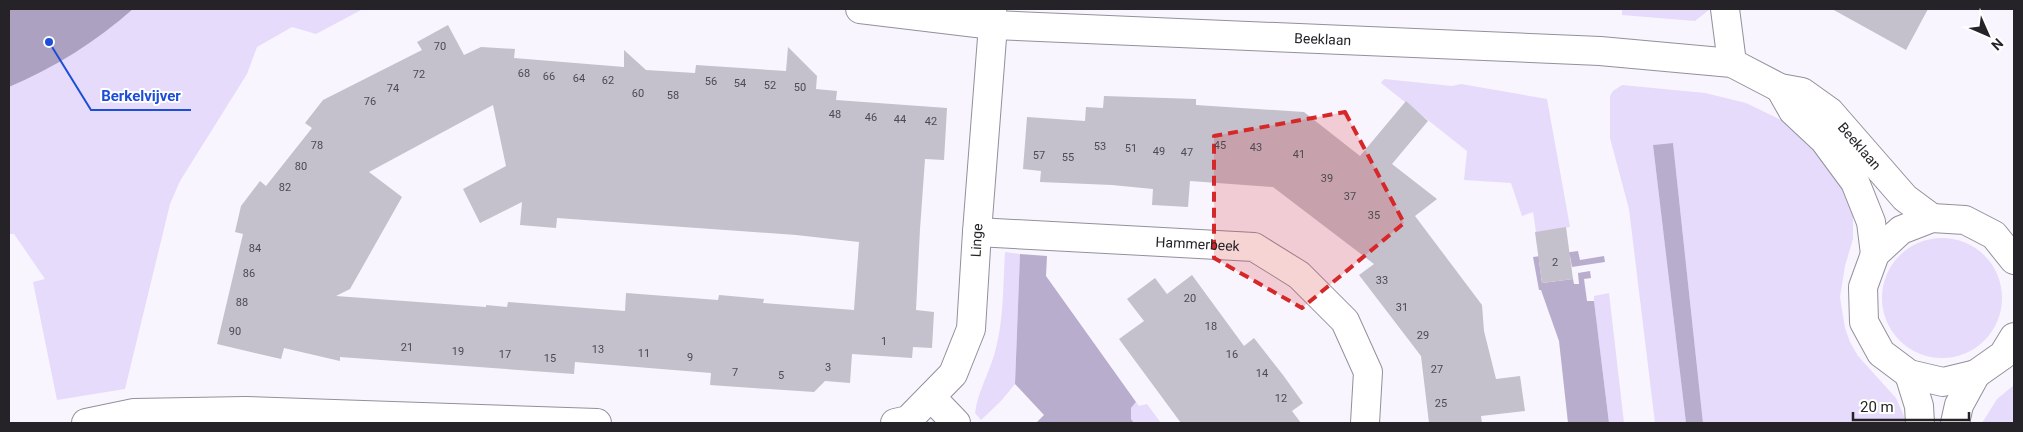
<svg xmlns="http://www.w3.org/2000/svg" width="2023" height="432" viewBox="0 0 2023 432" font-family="Roboto,sans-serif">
	<rect width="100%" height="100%" fill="#f8f5ff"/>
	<!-- green -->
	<path fill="#e6dbfa" d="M133,9H363L316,34L292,27L257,47L247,74L180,181L170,204L125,389L57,400L33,282L45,279L14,234H9V87C54,68 97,41 133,9Z
		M1622,9H1710L1695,21L1622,15Z
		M1384,79L1452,86L1461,84L1547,99L1570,227L1536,232L1533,212L1522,216L1511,183L1464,180L1467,151L1381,83Z
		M1622,85L1705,93L1746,103L1781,120L1810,143L1844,188L1853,213V239L1845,266L1840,297L1845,328L1850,342L1858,356L1896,398L1907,423H1703L1673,143L1653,145L1686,423H1655L1629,209L1610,138V96L1613,91Z
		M1882 298a60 60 0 1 1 120 0a60 60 0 1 1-120 0Z
		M1005,252L1020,254L1015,384L1001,401L981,420L975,413C978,390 991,370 996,348C1004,317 1003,283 1005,252Z
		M1609,293L1624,423H1609L1594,301V296Z
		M2014,385V423H1982L1997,399Z
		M1136,402L1139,406L1147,404L1161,423H1134L1131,419V408Z"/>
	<!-- forest -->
	<path fill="#b8adcc" d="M1673,143L1703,423H1686L1653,145Z
		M1578,251L1580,260L1604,256L1605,262L1572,267L1570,256L1539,261L1542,283L1573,279L1574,284H1579L1578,273L1590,271L1591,278L1584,279L1587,301H1594L1609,423H1568L1559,341L1541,290H1539L1533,257Z
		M1020,254L1047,256L1046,276L1136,402L1131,408V419L1134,423H1036L1044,415L1015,384Z"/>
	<!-- water -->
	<path fill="#aca1c0" d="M9,9H133C97,41 54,68 9,87Z"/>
	<!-- building -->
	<path fill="#c4c0cc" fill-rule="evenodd" d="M1832,9H1928L1906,50Z
		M448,25L464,55L481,47L515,49L514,58L624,67V50L646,70L695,73L696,65L786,71L788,47L817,76L816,89L837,91L836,100L947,108L944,160L925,159L920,229L916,310L934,312L932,348L913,347L912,358L852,354L850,383L825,381L814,392L710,385L711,373L575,362L574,374L340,357V361L284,348L281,359L217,344L243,234L235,232L241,206L260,181L266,186L312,128L305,123L323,100L422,50L417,42ZM493,105L506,166L463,189L480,223L522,202L520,225L556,228L557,218L796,235L859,242L854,310L763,303L764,299L719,295L718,300L626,293L625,311L508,302L507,307L486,305V307L336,296L350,289L402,197L369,172Z
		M1104,96L1196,99V105L1304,112L1360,156L1406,101L1428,121L1392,164L1437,199L1415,216L1482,305L1484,331L1496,379L1520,376L1525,411L1481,416L1482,423H1429L1421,356L1359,275L1374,264L1273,187L1190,181L1188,207L1171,206L1152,205L1153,189L1112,185L1040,182L1041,171L1023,169L1027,117L1085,121L1086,107L1103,108Z
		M1566,227L1573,279L1542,283L1535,232Z
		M1192,275L1244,346L1254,338L1283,375L1303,403L1292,411L1301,423H1181L1119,339L1144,321L1127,299L1155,278L1167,294Z"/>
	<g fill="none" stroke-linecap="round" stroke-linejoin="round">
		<!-- minor casing -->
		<g stroke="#93909b" stroke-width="30">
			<g id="minor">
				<path id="s1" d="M860,9L993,25L1600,51L1732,63L1780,88L1802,92L1830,112L1905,198L1932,218"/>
				<path d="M1725,9L1732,63"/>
				<path d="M1780,88L1793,111L1824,140L1855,182L1871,222L1875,254"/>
				<path id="s2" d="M977,232L1254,247L1299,275L1345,321L1368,372L1365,423"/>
				<path d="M2014,260L1994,235L1965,220L1932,218L1901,230L1875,254L1863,287L1864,322L1881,353L1909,374L1943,382L1976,374L2003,355L2014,337"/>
				<path d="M1909,374L1919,406L1920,423"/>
				<path d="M931,397L956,423"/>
				<path d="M86,423L134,413L245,411L597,423"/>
				<path id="s3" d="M895,423L908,420L953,374L971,329L977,232L993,25L992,9"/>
				<path d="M1955,423L1959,405L1976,374"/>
			</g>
		</g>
		<!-- minor -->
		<use href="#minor" stroke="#fff" stroke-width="28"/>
	</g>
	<!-- marked area -->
	<path fill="#d62828" fill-opacity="0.2" stroke="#d62828" stroke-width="4" stroke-dasharray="10 6" stroke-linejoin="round" d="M1345,112L1404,223L1302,308L1214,258V136Z"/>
	<g text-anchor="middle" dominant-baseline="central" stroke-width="4" stroke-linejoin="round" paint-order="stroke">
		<!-- number labels -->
		<g font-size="11" fill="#4d4a50">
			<text x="440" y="46">70</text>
			<text x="524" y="73">68</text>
			<text x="419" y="74">72</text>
			<text x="549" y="76">66</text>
			<text x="579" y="78">64</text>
			<text x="608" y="80">62</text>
			<text x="711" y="81">56</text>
			<text x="740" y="83">54</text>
			<text x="770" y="85">52</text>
			<text x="800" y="87">50</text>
			<text x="393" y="88">74</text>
			<text x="638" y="93">60</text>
			<text x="673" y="95">58</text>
			<text x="370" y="101">76</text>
			<text x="835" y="114">48</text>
			<text x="871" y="117">46</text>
			<text x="900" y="119">44</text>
			<text x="931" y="121">42</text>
			<text x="317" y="145">78</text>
			<text x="1220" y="145">45</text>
			<text x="1100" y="146">53</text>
			<text x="1256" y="147">43</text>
			<text x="1131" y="148">51</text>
			<text x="1159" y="151">49</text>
			<text x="1187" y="152">47</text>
			<text x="1299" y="154">41</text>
			<text x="1039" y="155">57</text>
			<text x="1068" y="157">55</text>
			<text x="301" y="166">80</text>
			<text x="1327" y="178">39</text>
			<text x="285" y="187">82</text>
			<text x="1350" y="196">37</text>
			<text x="1374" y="215">35</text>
			<text x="255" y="248">84</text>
			<text x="1555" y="262">2</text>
			<text x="249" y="273">86</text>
			<text x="1382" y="280">33</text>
			<text x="1190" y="298">20</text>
			<text x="242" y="302">88</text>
			<text x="1402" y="307">31</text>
			<text x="1211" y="326">18</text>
			<text x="235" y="331">90</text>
			<text x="1423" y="335">29</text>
			<text x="884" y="341">1</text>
			<text x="407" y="347">21</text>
			<text x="598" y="349">13</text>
			<text x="458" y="351">19</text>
			<text x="644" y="353">11</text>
			<text x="505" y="354">17</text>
			<text x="1232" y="354">16</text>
			<text x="690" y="357">9</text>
			<text x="550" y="358">15</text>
			<text x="828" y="367">3</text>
			<text x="1437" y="369">27</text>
			<text x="735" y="372">7</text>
			<text x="1262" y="373">14</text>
			<text x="781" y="375">5</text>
			<text x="1281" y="398">12</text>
			<text x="1441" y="403">25</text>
		</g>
		<!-- street labels -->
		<g font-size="14" fill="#252327" stroke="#fff">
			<text stroke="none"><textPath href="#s1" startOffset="464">Beeklaan</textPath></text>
			<text stroke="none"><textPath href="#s1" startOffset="1030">Beeklaan</textPath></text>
			<text stroke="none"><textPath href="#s3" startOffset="215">Linge</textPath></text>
			<text stroke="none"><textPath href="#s2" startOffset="221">Hammerbeek</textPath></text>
		</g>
	</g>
	<!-- callouts -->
	<path fill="none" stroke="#1d4ed8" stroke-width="2" d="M49 42L91 110H191"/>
	<circle fill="#1d4ed8" stroke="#fff" stroke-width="2" cx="49" cy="42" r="5"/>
	<g font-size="15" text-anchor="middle" font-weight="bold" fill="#1d4ed8" stroke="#fff" stroke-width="4" stroke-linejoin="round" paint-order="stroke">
		<text x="141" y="101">Berkelvijver</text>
	</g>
	<!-- border -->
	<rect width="2023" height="432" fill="none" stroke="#252327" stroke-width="20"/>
	<!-- north arrow -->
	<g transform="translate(1988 35) rotate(135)" stroke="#ffffff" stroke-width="4" paint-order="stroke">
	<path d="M0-4L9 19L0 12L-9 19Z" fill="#252327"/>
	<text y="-8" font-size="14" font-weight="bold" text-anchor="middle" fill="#252327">N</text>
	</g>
	<!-- scale -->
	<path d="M1853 412v8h116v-8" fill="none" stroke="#252327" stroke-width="2.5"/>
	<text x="1860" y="412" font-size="15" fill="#252327" stroke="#ffffff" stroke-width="4" paint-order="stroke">20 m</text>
</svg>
